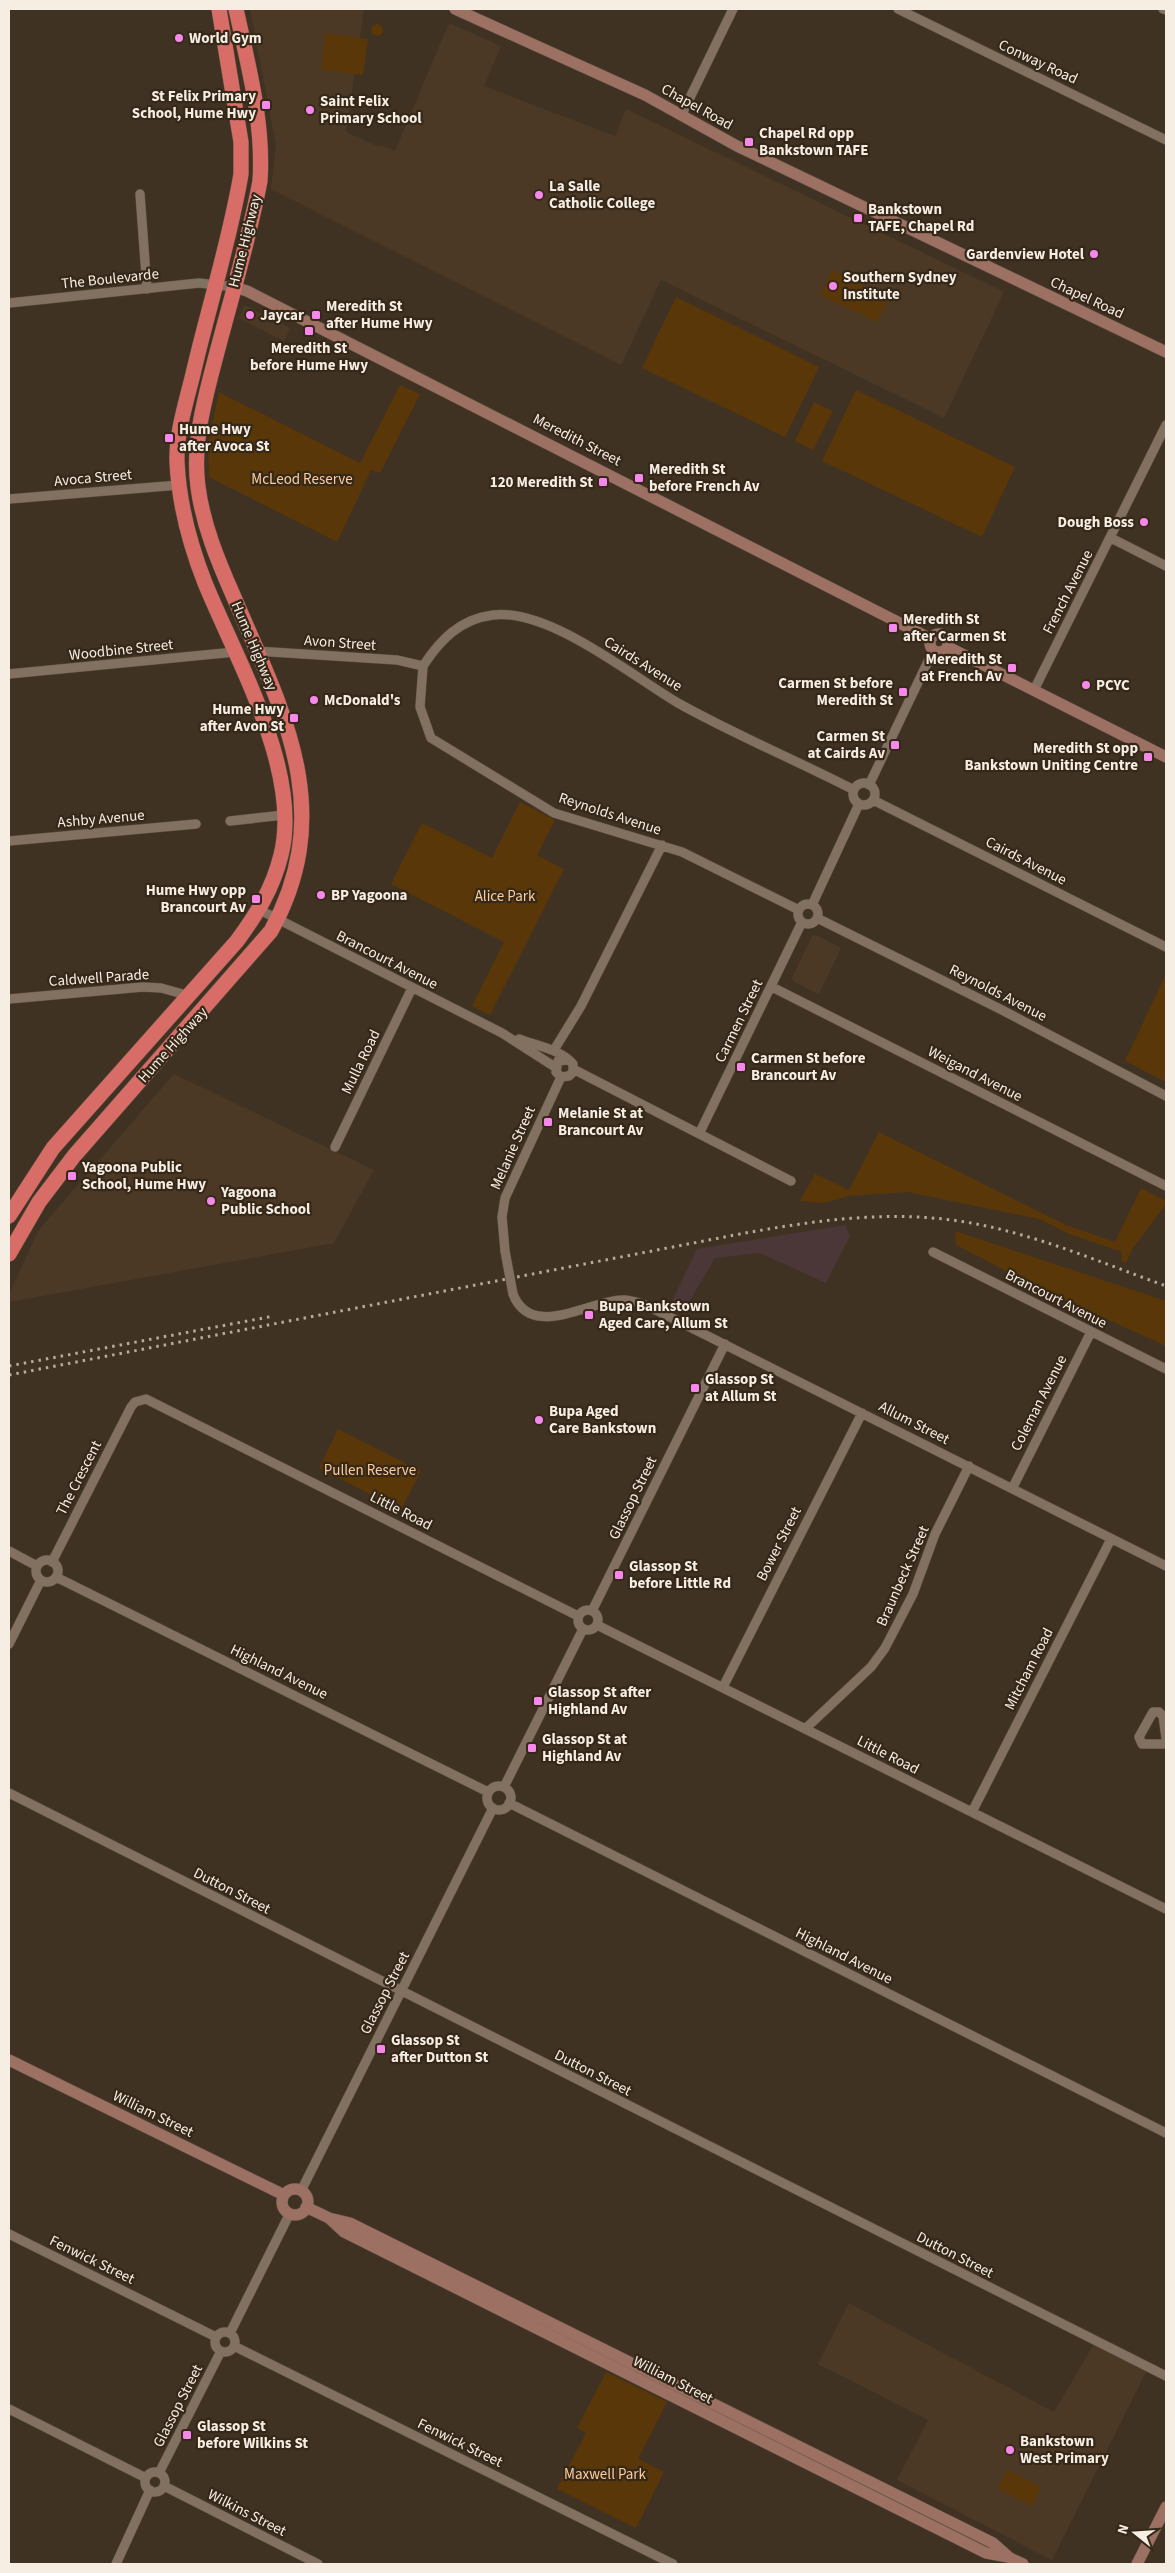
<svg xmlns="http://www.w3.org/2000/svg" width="1175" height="2573" viewBox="0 0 1175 2573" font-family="'Source Sans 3',sans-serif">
	<rect width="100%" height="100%" fill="#403223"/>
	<!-- built -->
	<path fill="#4c3925" d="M250,9H364L346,132L379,147L381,145L395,151L449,23L501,46L484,86L615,136L626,109L1004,292L944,418L661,280L621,365L271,189L276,145Z
		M244,305L290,328L284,341L239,318Z
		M815,935L841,948L819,994L793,981L792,978L812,936Z
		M174,1074L374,1170L334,1243L9,1302V1295L38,1231Z
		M849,2303L1054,2412L1094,2344L1146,2372L1052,2560L897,2480L928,2420L818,2364Z"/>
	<!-- industrial -->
	<path fill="#4b3738" d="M845,1225L850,1236L826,1283L760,1253L715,1258L686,1307L672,1301L697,1249Z"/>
	<!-- green -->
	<path fill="#5a3708" d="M371 30a6 6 0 1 1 12 0a6 6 0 1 1-12 0Z
		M325,33L368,39L363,75L321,70Z
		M832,270L889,298L877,322L820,295Z
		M676,297L819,367L785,437L642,368Z
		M400,385L420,394L380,473L371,470L337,542L209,477L208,443L219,392L360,463Z
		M856,390L1015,467L982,537L822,461Z
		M814,402L833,411L813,450L795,441Z
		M520,802L555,820L537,855L564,869L490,1015L472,1006L504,942L391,884L422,823L492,858Z
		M1166,974V1082L1125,1061Z
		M879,1132L1066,1225L1115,1242L1141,1188L1166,1201V1204L1133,1248L1126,1263L1121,1261L1122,1252L1069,1234L1039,1219L908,1192L848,1196L823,1203L800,1201L815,1174L849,1190Z
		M955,1231L1166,1301V1346L1047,1292L956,1245Z
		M338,1429L421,1471L401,1510L319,1468Z
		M606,2372L667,2402L638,2459L664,2472L636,2528L557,2489L586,2433L577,2428Z
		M1007,2470L1041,2487L1032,2506L998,2489Z"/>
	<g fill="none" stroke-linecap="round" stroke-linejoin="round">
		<!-- street casing -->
		<g stroke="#5d5143" stroke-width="10">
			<path id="street" d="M898,9L1166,140
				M1163,9L1166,10
				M682,114L733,9
				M140,194L147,289
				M9,303L199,283L234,287
				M9,499L179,485
				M1111,538L1166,566
				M256,651L397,660L423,666
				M423,666C440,640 460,619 493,615C549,608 632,676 678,703C735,735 796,760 854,790
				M423,666L420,707L431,738L554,813L682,852L799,910
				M9,674L235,652
				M1034,690L1166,425
				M853 794a11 11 0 1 1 22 0a11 11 0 1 1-22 0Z
				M869,785L933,651
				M873,800L1166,947
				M230,821L284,815
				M9,841L196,824
				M798 914a10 10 0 1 1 20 0a10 10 0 1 1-20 0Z
				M812,905L859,804
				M260,910L502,1033L555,1067
				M817,918L1000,1009L1166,1096
				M772,987L1166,1186
				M9,999L143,987L161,988L190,996
				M519,1039C537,1046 560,1049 573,1064V1072L569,1076L561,1077L556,1072L558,1061L567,1060
				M554,1050L581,1006L662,845
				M573,1069L791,1181
				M700,1132L802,922
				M335,1147L412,988
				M505,1251L502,1217L505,1198L561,1077
				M933,1252L1166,1369
				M513,1294C531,1340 587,1302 621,1300C631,1299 639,1303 648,1306L1166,1566
				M1013,1487L1091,1332
				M9,1551L37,1566
				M36 1571a11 11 0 1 1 22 0a11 11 0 1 1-22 0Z
				M52,1562L131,1407L135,1402L146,1399L578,1616
				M56,1577L488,1792
				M578 1620a10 10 0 1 1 20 0a10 10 0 1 1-20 0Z
				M592,1611L725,1344
				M597,1625L1166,1909
				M9,1644L41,1580
				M723,1687L862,1413
				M805,1729L871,1667L885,1648L913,1594L935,1534L969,1466
				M1166,1738L1163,1716L1159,1712H1153L1139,1737L1142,1744H1166
				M487 1798a12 12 0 1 1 24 0a12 12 0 1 1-24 0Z
				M504,1787L583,1629
				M9,1793L1166,2376
				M509,1803L1166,2133
				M972,1812L1111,1539
				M301,2191L493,1808
				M9,2234L216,2337
				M215 2342a10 10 0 1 1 20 0a10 10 0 1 1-20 0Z
				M230,2333L290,2213
				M234,2346L673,2564
				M9,2409L146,2478
				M145 2482a10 10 0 1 1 20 0a10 10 0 1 1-20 0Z
				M159,2473L221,2351
				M164,2486L318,2564
				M116,2564L150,2490"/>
		</g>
		<!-- secondary casing -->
		<g stroke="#5d5143" stroke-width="12">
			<path id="secondary" d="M455,9L645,95L737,146L1166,352
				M234,287L247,291L931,639
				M930 643a9 9 0 1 1 18 0a9 9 0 1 1-18 0Z
				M948,647L1166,757
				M9,2060L284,2195
				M282 2202a13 13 0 1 1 26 0a13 13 0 1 1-26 0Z
				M306,2207L329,2218L350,2223L993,2543L1010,2558L1023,2564
				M330,2219L344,2232L986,2553L1008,2557
				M1137,2564L1166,2507"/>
		</g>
		<!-- highway casing -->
		<g stroke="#5d5143" stroke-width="16">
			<path id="highway" d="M9,1216L53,1148L237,941C257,914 273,888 281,855C302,772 236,659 205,583C190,545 179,503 177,462C176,433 186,403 193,374C208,309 230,240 241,174V142L219,9
				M9,1254L39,1202L74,1156L271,931C338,809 282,710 233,595C218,561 203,525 198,487C192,443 205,398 216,356C231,298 249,240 260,181C264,123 248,65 236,9"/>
		</g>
		<!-- street -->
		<use href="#street" stroke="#827161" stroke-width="9"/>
		<!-- secondary -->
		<use href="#secondary" stroke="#9c7063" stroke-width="11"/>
		<!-- highway -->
		<use href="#highway" stroke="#d86d67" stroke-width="15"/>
		<!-- rail -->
		<path stroke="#b5aa9e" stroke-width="3" stroke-dasharray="2.5 5" stroke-linecap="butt" d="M9,1366L274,1316
			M9,1375L740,1234C816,1220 894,1209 971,1223C1038,1235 1102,1263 1166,1286"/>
		<!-- street-bridge casing -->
		<g stroke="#5d5143" stroke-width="10" stroke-linecap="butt">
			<path id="street-bridge" d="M505,1251L513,1294"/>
		</g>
		<!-- street-bridge -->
		<use href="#street-bridge" stroke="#827161" stroke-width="9"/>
	</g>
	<!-- markers -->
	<g fill="#f788eb" stroke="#362819" stroke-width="2">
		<circle cx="179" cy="38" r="5"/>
		<rect x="261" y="100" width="10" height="10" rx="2.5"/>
		<circle cx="310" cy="110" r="5"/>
		<rect x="744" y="137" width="10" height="10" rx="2.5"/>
		<circle cx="539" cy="195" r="5"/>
		<rect x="853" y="213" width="10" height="10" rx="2.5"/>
		<circle cx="1094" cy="254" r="5"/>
		<circle cx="833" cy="286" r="5"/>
		<circle cx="250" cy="315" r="5"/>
		<rect x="311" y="310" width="10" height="10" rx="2.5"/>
		<rect x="304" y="326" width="10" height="10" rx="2.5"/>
		<rect x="164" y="433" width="10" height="10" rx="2.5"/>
		<rect x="634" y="473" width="10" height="10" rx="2.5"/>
		<rect x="598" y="477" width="10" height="10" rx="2.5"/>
		<circle cx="1144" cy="522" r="5"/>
		<rect x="888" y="623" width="10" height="10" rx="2.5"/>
		<rect x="1007" y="663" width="10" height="10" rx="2.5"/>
		<circle cx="1086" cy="685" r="5"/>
		<rect x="898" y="687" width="10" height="10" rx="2.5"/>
		<circle cx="314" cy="700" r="5"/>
		<rect x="289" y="713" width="10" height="10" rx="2.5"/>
		<rect x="890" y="740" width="10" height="10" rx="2.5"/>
		<rect x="1143" y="752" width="10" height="10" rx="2.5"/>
		<circle cx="321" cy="895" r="5"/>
		<rect x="251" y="894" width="10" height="10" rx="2.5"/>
		<rect x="736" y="1062" width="10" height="10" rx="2.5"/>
		<rect x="543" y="1117" width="10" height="10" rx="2.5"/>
		<rect x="67" y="1171" width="10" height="10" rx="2.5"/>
		<circle cx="211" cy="1201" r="5"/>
		<rect x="584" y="1310" width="10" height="10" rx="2.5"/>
		<rect x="690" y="1383" width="10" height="10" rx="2.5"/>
		<circle cx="539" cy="1420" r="5"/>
		<rect x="614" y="1570" width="10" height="10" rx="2.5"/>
		<rect x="533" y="1696" width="10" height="10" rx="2.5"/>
		<rect x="527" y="1743" width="10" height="10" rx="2.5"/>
		<rect x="376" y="2044" width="10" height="10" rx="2.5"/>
		<rect x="182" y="2430" width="10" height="10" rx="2.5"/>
		<circle cx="1010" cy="2450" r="5"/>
	</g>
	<g text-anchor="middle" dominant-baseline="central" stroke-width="4.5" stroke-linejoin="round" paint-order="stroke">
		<!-- poi labels -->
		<g font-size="15" font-weight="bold" fill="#f6ede3" stroke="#362819" text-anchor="start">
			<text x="189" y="38">World Gym</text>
			<text x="256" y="96" text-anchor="end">St Felix Primary<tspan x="256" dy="17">School, Hume Hwy</tspan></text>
			<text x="320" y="101">Saint Felix<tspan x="320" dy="17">Primary School</tspan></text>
			<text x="759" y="133">Chapel Rd opp<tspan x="759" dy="17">Bankstown TAFE</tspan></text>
			<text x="549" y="186">La Salle<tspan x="549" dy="17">Catholic College</tspan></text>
			<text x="868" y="209">Bankstown<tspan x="868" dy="17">TAFE, Chapel Rd</tspan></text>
			<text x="1084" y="254" text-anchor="end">Gardenview Hotel</text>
			<text x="843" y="277">Southern Sydney<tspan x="843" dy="17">Institute</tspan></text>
			<text x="326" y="306">Meredith St<tspan x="326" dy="17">after Hume Hwy</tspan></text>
			<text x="260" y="315">Jaycar</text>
			<text x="309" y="348" text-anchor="middle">Meredith St<tspan x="309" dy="17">before Hume Hwy</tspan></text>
			<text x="179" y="429">Hume Hwy<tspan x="179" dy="17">after Avoca St</tspan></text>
			<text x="649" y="469">Meredith St<tspan x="649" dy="17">before French Av</tspan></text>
			<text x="593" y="482" text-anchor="end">120 Meredith St</text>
			<text x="1134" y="522" text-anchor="end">Dough Boss</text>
			<text x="903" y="619">Meredith St<tspan x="903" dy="17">after Carmen St</tspan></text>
			<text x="1002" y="659" text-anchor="end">Meredith St<tspan x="1002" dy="17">at French Av</tspan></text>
			<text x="893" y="683" text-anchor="end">Carmen St before<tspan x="893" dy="17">Meredith St</tspan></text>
			<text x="1096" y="685">PCYC</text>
			<text x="324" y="700">McDonald's</text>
			<text x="284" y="709" text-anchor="end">Hume Hwy<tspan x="284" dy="17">after Avon St</tspan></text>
			<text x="885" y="736" text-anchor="end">Carmen St<tspan x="885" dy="17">at Cairds Av</tspan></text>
			<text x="1138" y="748" text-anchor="end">Meredith St opp<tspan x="1138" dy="17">Bankstown Uniting Centre</tspan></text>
			<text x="246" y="890" text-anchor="end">Hume Hwy opp<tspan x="246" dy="17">Brancourt Av</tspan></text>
			<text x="331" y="895">BP Yagoona</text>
			<text x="751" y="1058">Carmen St before<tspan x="751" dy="17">Brancourt Av</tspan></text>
			<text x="558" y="1113">Melanie St at<tspan x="558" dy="17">Brancourt Av</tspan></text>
			<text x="82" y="1167">Yagoona Public<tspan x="82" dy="17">School, Hume Hwy</tspan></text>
			<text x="221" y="1192">Yagoona<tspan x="221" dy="17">Public School</tspan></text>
			<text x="599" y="1306">Bupa Bankstown<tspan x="599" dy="17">Aged Care, Allum St</tspan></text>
			<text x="705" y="1379">Glassop St<tspan x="705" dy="17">at Allum St</tspan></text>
			<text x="549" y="1411">Bupa Aged<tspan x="549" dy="17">Care Bankstown</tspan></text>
			<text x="629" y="1566">Glassop St<tspan x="629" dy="17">before Little Rd</tspan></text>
			<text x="548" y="1692">Glassop St after<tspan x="548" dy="17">Highland Av</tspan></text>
			<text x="542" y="1739">Glassop St at<tspan x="542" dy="17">Highland Av</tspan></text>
			<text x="391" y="2040">Glassop St<tspan x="391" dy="17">after Dutton St</tspan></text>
			<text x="197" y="2426">Glassop St<tspan x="197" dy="17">before Wilkins St</tspan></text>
			<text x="1020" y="2441">Bankstown<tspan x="1020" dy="17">West Primary</tspan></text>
		</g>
		<!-- street labels -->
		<g font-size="15" fill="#f6ede3" stroke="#362819">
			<text transform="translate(1038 62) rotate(25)">Conway Road</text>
			<text transform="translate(697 107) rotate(29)">Chapel Road</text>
			<text transform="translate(245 241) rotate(-76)">Hume Highway</text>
			<text transform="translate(110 279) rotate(-6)">The Boulevarde</text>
			<text transform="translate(1087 298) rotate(25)">Chapel Road</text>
			<text transform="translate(577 440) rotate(27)">Meredith Street</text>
			<text transform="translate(93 478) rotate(-5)">Avoca Street</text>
			<text transform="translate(1068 592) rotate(-63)">French Avenue</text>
			<text transform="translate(340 643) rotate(4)">Avon Street</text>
			<text transform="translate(254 646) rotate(67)">Hume Highway</text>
			<text transform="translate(121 650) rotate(-6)">Woodbine Street</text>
			<text transform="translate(643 664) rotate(32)">Cairds Avenue</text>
			<text transform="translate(610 814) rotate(18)">Reynolds Avenue</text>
			<text transform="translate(101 819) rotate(-5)">Ashby Avenue</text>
			<text transform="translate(1026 861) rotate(27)">Cairds Avenue</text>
			<text transform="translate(387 960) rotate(27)">Brancourt Avenue</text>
			<text transform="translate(99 978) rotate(-4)">Caldwell Parade</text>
			<text transform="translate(998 993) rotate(27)">Reynolds Avenue</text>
			<text transform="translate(739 1021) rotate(-64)">Carmen Street</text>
			<text transform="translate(173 1045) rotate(-48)">Hume Highway</text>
			<text transform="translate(361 1062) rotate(-64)">Mulla Road</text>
			<text transform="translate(975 1074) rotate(27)">Weigand Avenue</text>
			<text transform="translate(513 1148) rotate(-66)">Melanie Street</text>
			<text transform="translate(1056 1299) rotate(27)">Brancourt Avenue</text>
			<text transform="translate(1039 1403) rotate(-63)">Coleman Avenue</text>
			<text transform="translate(914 1423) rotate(27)">Allum Street</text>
			<text transform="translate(79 1478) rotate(-63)">The Crescent</text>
			<text transform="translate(633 1498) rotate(-64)">Glassop Street</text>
			<text transform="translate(401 1511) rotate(27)">Little Road</text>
			<text transform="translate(779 1544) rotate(-63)">Bower Street</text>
			<text transform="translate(903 1576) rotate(-66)">Braunbeck Street</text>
			<text transform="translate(1029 1669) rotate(-63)">Mitcham Road</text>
			<text transform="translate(279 1672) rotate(26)">Highland Avenue</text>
			<text transform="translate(888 1755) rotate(27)">Little Road</text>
			<text transform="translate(232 1891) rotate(27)">Dutton Street</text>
			<text transform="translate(844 1956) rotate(27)">Highland Avenue</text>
			<text transform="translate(385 1993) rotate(-63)">Glassop Street</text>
			<text transform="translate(593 2073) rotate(27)">Dutton Street</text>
			<text transform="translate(153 2114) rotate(26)">William Street</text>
			<text transform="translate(955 2255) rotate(27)">Dutton Street</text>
			<text transform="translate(92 2260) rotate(26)">Fenwick Street</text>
			<text transform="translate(673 2380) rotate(27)">William Street</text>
			<text transform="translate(178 2406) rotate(-63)">Glassop Street</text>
			<text transform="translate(460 2443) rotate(26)">Fenwick Street</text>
			<text transform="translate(247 2513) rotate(27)">Wilkins Street</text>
		</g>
		<!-- park labels -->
		<g font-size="15" fill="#fbcd9d" stroke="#362819">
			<text x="302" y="479">McLeod Reserve</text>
			<text x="505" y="896">Alice Park</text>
			<text x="370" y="1470">Pullen Reserve</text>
			<text x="605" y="2474">Maxwell Park</text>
		</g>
	</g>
	<!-- border -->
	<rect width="1175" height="2573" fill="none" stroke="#f6ede3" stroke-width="20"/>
	<!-- north arrow -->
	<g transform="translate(1135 2533) rotate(287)" stroke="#362819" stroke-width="4" paint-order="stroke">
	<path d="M0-4L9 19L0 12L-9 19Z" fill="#f6ede3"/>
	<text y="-8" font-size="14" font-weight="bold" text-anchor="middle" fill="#f6ede3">N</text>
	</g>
</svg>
